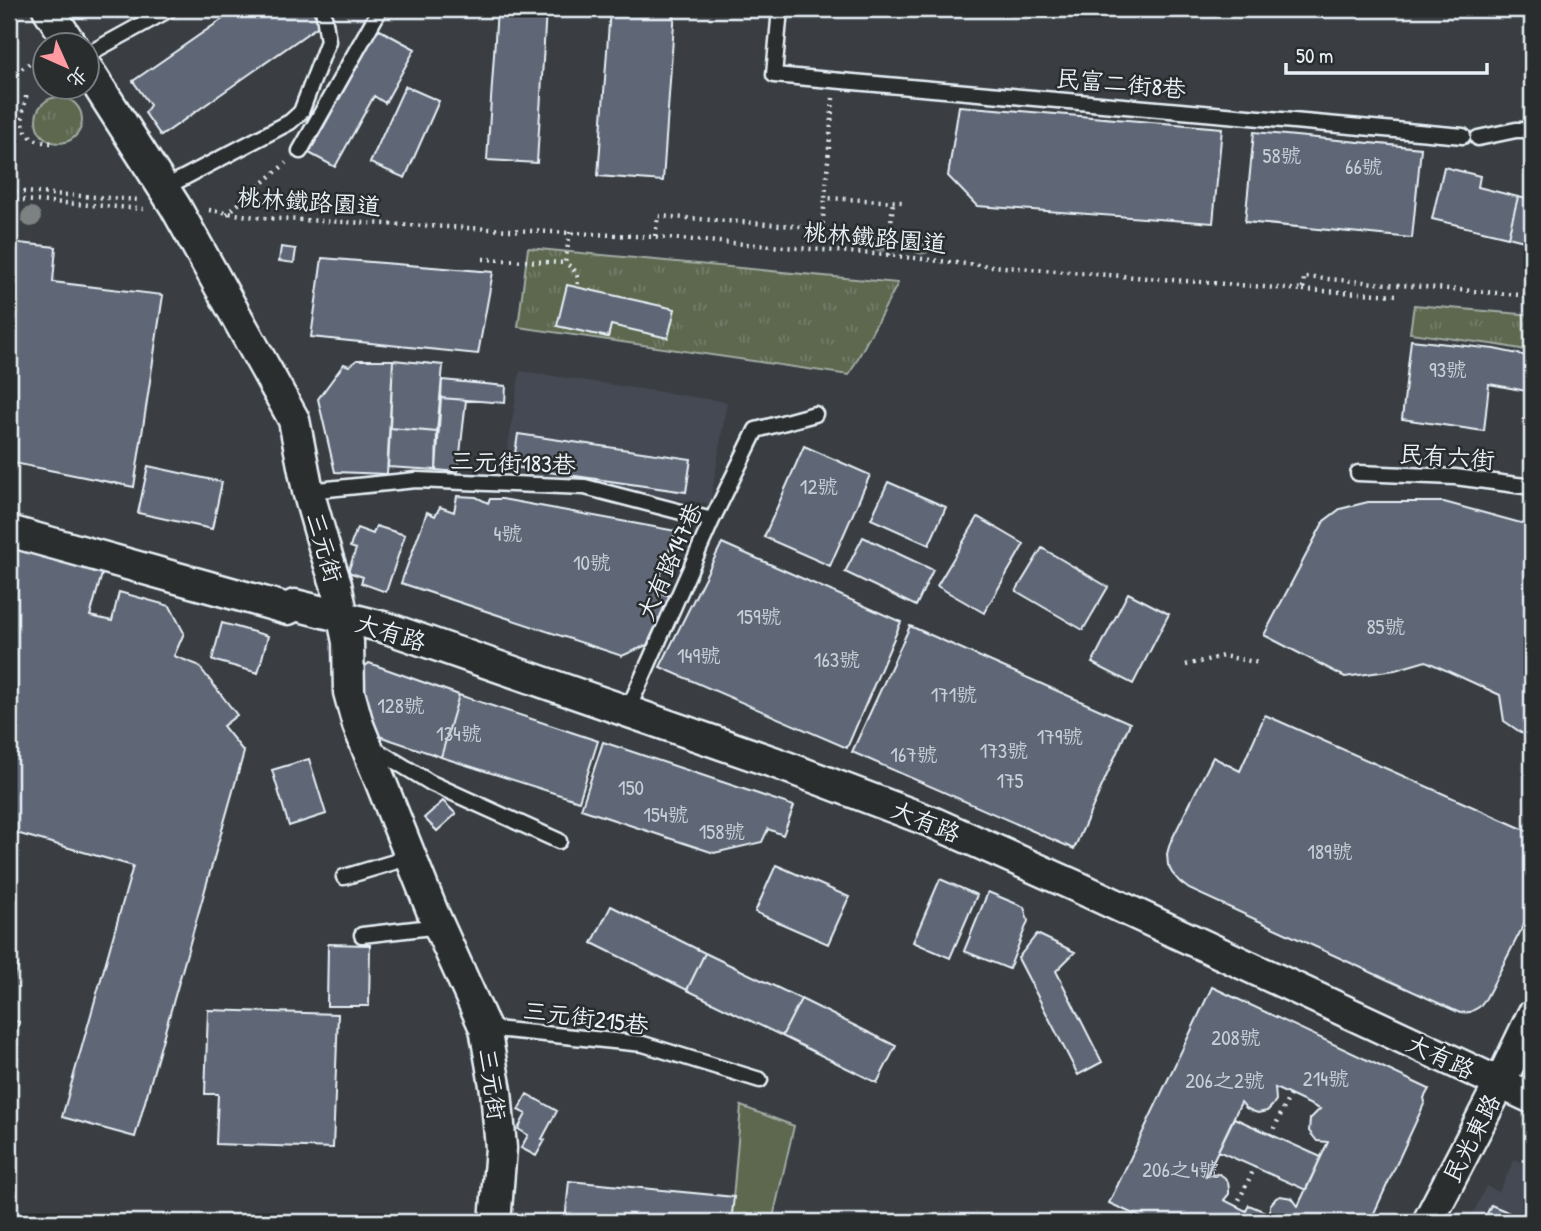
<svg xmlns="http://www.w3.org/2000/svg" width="1541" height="1231" viewBox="0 0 1541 1231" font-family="'Patrick Hand','LXGW WenKai TC',sans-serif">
	<defs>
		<pattern id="grass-tufts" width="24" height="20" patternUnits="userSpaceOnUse" patternTransform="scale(1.75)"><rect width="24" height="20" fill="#5d674f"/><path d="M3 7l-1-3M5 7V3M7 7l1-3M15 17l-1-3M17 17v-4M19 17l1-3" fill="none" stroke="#747d69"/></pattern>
	</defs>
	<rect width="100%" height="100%" fill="#3a3e43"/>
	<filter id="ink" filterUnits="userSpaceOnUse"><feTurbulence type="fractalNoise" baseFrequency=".0143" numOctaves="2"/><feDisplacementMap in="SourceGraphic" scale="14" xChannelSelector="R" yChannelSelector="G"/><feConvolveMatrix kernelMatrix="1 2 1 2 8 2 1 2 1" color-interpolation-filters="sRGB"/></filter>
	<g filter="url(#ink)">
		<!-- built -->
		<path fill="#454a52" d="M520,371L727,402L710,504L504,472Z
			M1515,1159L1532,1167V1222H1469L1486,1186L1499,1192Z"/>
		<!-- grass -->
		<path fill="url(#grass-tufts)" stroke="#a2aca4" stroke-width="2" fill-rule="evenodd" d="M36 120a23 23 0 1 1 46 0a23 23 0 1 1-46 0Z
			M528,248L898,283L849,375L518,327ZM675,310L611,325L608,337L558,326Z
			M1414,305L1532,315V351L1498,345L1410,333Z"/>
		<!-- garden -->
		<path fill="#5d674f" stroke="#a2aca4" stroke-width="2" d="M741,1106L794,1126L772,1222H731Z"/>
		<!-- building -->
		<path fill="#5e6674" stroke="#e8f1f8" stroke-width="2" fill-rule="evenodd" d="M237,9H311L321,24L161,136L145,113L150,105L133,81Z
			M497,9H546L537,163L487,160Z
			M610,9H675L663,181L598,176Z
			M378,29L415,49L385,103L374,96L335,167L309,153Z
			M405,86L439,101L405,178L370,163Z
			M959,106L1222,128L1213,223L977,206L948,176Z
			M1254,132L1421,148L1412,238L1245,222Z
			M1444,167L1480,176L1478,187L1518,197L1508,237L1432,219Z
			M1518,197L1532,200V243L1508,237Z
			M9,242L56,247L53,282L163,295L134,487L9,462Z
			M281,247L296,249L294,263L279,261Z
			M322,258L493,272L478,354L311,337Z
			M567,285L675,309L668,338L611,325L608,337L557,326Z
			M1411,340L1494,349L1532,357V392L1489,384L1484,431L1402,419Z
			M357,360H393L387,474L335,472L318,399L344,364L349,366Z
			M393,360L443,365L437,432L390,428Z
			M442,380L506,386L505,403L441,398Z
			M1532,395V423L1526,421Z
			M441,398L466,400L458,472L436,470Z
			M390,428L437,432L436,470L388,467Z
			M518,434L691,459L686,492L513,467Z
			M804,446L870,475L830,566L764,537Z
			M148,466L222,482L212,529L138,513Z
			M888,482L946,507L929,545L871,519Z
			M457,496L476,497L488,503L490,499H502L676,531L655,591L670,596L647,645L622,656L401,583L427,512L435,516L440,507L454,512Z
			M1368,502H1444L1532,526V740L1504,721L1500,695L1426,661L1395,670L1345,677L1264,635L1324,521L1340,509Z
			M978,517L1024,544L984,613L937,586Z
			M376,526L405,535L386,592L361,583L363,577L348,572L356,549L350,547L357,528L373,534Z
			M863,537L933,570L916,606L845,572Z
			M11,543L104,567L90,616L112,621L119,592L170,606L184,633L174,656L198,665L237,715L223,726L244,752L135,1137L62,1117L133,866L9,831V550Z
			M722,543L901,622L847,748L660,667Z
			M1042,548L1108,587L1083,630L1016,591Z
			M1128,593L1169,614L1133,684L1092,663Z
			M222,623L268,636L258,673L212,660Z
			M910,626L1130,723L1074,849L852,752Z
			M369,663L459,695L441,757L379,736L366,701L363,668Z
			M459,695L598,741L579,801L441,757Z
			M1265,715L1532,833V909L1486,998L1479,1007L1470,1012L1460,1013L1189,889L1180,882L1172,873L1168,865L1167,854L1170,843L1213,757L1240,771Z
			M603,742L794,806L783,835L768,829L762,842L714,853L581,809Z
			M309,759L326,814L289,826L272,770Z
			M443,801L456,814L437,831L424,818Z
			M776,865L849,897L828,944L755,912Z
			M940,879L977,895L950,958L913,942Z
			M988,892L1024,907L1028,921L1009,969L964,951Z
			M611,906L705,953L687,990L592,943Z
			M1037,934L1075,952L1056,971L1102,1062L1078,1075L1018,958Z
			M328,944L370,945L369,1006H327Z
			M705,953L801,999L782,1036L687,990Z
			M9,963L18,965L9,996Z
			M1212,987L1429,1089L1424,1098L1425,1102L1370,1222H1151L1109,1203ZM1275,1088L1320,1109L1310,1119L1309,1131L1317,1141L1328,1142L1298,1206L1292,1198L1280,1196L1276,1198L1270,1205V1214L1249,1205L1246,1211L1224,1200L1229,1194V1189L1228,1182L1224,1177L1219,1174L1206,1176L1241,1102L1246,1108L1252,1111L1258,1113L1267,1111L1272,1106L1276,1100Z
			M801,999L896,1046L877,1083L782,1036Z
			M208,1010L338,1014L333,1148L216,1144L218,1094H205Z
			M9,1019L19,1022L9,1057Z
			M527,1094L557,1111L542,1139L545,1140L536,1156L521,1148L528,1135L518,1129L526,1114L518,1110Z
			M1234,1118L1321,1157L1306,1190L1218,1151Z
			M569,1181L734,1197L731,1222H565Z
			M1491,1205L1503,1210L1526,1221L1525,1222H1483Z"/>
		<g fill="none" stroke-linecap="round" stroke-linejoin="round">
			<!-- service casing -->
			<g stroke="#e8f1f8" stroke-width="19">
				<path id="service" d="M780,9L774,75L1463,136
					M88,54L170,9
					M1478,138L1516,130H1532
					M300,151L380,9
					M164,188L290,122L301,112L328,41L323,9
					M1358,473L1455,477L1532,487
					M308,491L416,480L585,487L712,520
					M627,712L712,520L756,430L815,414
					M370,746L431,783L559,841
					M344,877L411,857
					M362,935L440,926
					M485,1028L643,1044L760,1080"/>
			</g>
			<!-- minor casing -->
			<g stroke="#e8f1f8" stroke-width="35">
				<path id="minor" d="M48,9L72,46
					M88,70L175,206L294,420L308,491L325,550L336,584L348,642L349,692L358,725L433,913L485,1028L496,1091L501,1148L495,1222
					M9,531L288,609L295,605L387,628L776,763L932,822L1080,888L1532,1098
					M1428,1222L1500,1083L1532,1016"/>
			</g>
			<!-- path -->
			<path stroke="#e8f1f8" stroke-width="4.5" stroke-dasharray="2 5" stroke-linecap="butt" d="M9,85L19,71L45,52
				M26,96C26,103 23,107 23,113C20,136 36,143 55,143
				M833,98L825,198L902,202
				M9,191L139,200
				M9,199L145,209
				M209,210L262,218L655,237L888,255L966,264L1303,290L1304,277L1532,296
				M227,214L286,163
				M570,232L565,263C575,269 580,275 577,287
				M655,236L658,216L822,228L825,198
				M888,255L893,202
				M483,259L565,263
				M1303,290L1398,295
				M1186,665L1223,656L1260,663
				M1271,1135L1290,1095
				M1236,1206L1255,1167"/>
			<!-- service -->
			<use href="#service" stroke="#2a2d2e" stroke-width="14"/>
			<!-- minor -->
			<use href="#minor" stroke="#2a2d2e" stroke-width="30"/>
		</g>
		<!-- trees -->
		<g fill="#7b8281">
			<circle cx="31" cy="217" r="10"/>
			<circle cx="881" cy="242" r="10"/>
			<circle cx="922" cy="245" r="10"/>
		</g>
	</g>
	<g text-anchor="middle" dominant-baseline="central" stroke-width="5" stroke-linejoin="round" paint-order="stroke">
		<!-- number labels -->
		<g font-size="21" fill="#c6ced7">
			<text x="1282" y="155">58號</text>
			<text x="1364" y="166">66號</text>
			<text x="1448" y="369">93號</text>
			<text x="819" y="486">12號</text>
			<text x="508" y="533">4號</text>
			<text x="592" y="562">10號</text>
			<text x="759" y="616">159號</text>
			<text x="1386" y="626">85號</text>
			<text x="699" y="655">149號</text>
			<text x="837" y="659">163號</text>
			<text x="954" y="694">171號</text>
			<text x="401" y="705">128號</text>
			<text x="459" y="733">134號</text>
			<text x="1060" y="736">179號</text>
			<text x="1004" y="750">173號</text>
			<text x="914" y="754">167號</text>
			<text x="1010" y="780">175</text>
			<text x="631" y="787">150</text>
			<text x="666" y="814">154號</text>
			<text x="722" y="831">158號</text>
			<text x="1330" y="851">189號</text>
			<text x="1236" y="1037">208號</text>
			<text x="1326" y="1078">214號</text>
			<text x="1225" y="1080">206之2號</text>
			<text x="1181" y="1169">206之4號</text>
		</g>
		<!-- street labels -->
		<g font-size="24" fill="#e8f1f8" stroke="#2a2d2e">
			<text transform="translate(1121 83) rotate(5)">民富二街8巷</text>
			<text transform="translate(309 201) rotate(4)">桃林鐵路園道</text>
			<text transform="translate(875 237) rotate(5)">桃林鐵路園道</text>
			<text transform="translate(1447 456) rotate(4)">民有六街</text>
			<text transform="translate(513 462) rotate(2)">三元街183巷</text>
			<text transform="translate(325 547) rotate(74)">三元街</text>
			<text transform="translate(669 561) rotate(-66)">大有路147巷</text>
			<text transform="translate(391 632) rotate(17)">大有路</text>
			<text transform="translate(926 821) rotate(22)">大有路</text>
			<text transform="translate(586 1017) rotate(7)">三元街215巷</text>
			<text transform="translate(1441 1056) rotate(25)">大有路</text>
			<text transform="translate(493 1084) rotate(82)">三元街</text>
			<text transform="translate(1471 1138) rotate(-63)">民光東路</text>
		</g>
	</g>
	<!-- margin -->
	<rect width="1541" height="1231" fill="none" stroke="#2a2d2e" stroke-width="35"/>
	<rect x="18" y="18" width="1506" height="1196" fill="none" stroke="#e8f1f8" stroke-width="2.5" filter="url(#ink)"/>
	<!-- north arrow -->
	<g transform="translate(66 66) rotate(135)"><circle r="33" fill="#2a2d2e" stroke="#767b7f" stroke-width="2"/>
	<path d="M0-5L12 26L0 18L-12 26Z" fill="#ff9aa2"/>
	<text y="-10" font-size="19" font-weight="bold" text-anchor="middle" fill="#e8f1f8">北</text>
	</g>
	<!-- scale -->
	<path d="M1286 63v10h201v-10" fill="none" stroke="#e8f1f8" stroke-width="3.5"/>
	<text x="1296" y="63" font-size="21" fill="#e8f1f8" stroke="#2a2d2e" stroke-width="5" paint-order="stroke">50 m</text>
</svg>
